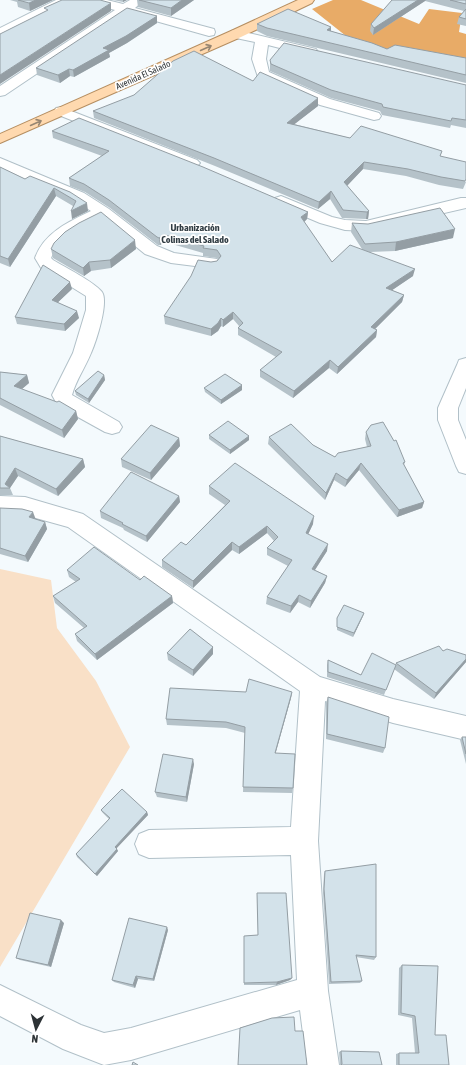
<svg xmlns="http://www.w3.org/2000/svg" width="466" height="1065" viewBox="0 0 466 1065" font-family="'Asap Condensed',sans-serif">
	<rect width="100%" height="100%" fill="#f4fafd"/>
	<!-- green -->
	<path fill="#f9e0c7" d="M0,569L51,580L57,628L96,681L130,747L0,967Z"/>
	<!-- forest -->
	<path fill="#e8ab67" d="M333,0H361L419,24L429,9L462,13L459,32L466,34V72L387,54L346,36L312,9Z"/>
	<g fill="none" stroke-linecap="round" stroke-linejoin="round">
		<!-- street casing -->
		<g stroke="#b1c0c8" stroke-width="2">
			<path id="street" d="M56,0H71L69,3L0,37V28Z
				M87,0H107L123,4L130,0H144L135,8L214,29L215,32L214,35L209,36L127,13L5,95L0,96V86L115,10L89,3Z
				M236,30L316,49L318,52L316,55L311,56L268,45L266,59L269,72L330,99L379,113L381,116L379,119L374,120L320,105L258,77L252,59L255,42L231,37L230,34L231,31Z
				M61,107L197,160L200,163L197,166L192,168L187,166L56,114L54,111L56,108Z
				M0,158L84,193L109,209L157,246L174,253L217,259L220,263L217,267L211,268L171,263L145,254L102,219C83,228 59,238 51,258L53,260C66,268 93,281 102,292C109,302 96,342 91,353C85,368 76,380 72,395L119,422L122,427L119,432L112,434L105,432L58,406L52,395L73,353L86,310V296L41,268L35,258C44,233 68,222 91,211L72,199L0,169Z
				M281,196L332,217L345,220L366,221L461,198H466V208L366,231L345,230L320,223L275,204L273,201L275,198Z
				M466,358V388L458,408V420L466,440V474L459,472L456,466L438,420V408L457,365L459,360Z
				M0,496L25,497L83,514L320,677L393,699L466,716V740L393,723L325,701L318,841L328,991L339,1065H307L300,1010L131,1060L104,1065L63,1049L0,1016V985L81,1025L104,1033L131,1028L297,980L291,855L149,858L139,854L135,844L139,834L149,830L291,827L300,691L68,527L25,515L0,514Z"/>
		</g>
		<!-- primary casing -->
		<g stroke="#b58e61" stroke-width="2">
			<path id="primary" d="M298,0H314L312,3L241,37L0,143V134L231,31Z"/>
		</g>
		<!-- street -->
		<use href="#street" fill="#fff" fill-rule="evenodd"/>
		<!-- primary -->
		<use href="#primary" fill="#ffd9af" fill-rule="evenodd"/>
	</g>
	<!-- wall -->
	<path fill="#b5c2c9" d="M10,0H53L30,11L18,7L17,2Z
		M113,0H127L123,2Z
		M137,0H194L171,16L138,7Z
		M392,0H466V26L457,24L459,17L464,11L425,1L373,35L370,31L371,24Z
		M157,16V23L127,43L109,53L110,57L74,77L70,76L60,83L37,75L36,68Z
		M257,24L331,27V31L387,49L466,58V83L267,36L257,31Z
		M270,60L466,85V128L451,125L450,128L382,115L380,111L331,98L270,71Z
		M253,81L318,106L294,124L350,138L442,151L440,157L466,182L463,189L439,185L406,176L363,169L347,186L369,211L368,219H366L342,218L330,199L318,209L215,166L94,118L93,111Z
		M52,131L308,212L307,219L304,222L332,262L362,249L351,232L352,223L453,238L395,251L370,252L413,276L392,290L404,295L402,302L375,329L377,330L376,337L337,374L329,368L293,398L260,377V370L276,357L238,335V328L239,326L233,319L223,327L221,326L218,331L211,336L165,324L164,316L211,262L217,261L219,259L217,258L203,256V253L165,242L160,245H158L110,208L85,192L70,186L69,178L102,156L53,138Z
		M0,167L25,179L70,192L88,211L72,219L73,206L56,196L10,267L0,263Z
		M51,249H136L111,268L91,271L84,276L53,258Z
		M72,289L58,302L79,318L65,331L17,324L15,317Z
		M0,372L27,375L29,383L22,389L76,411L78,419L64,438L0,405Z
		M104,375L105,380L89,403L76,395L75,391Z
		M242,385V390L221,404L205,392L204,388Z
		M366,432L405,462L404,465L424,502L422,508L397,517L359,470L345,487L334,480L325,500L268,444L269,437L313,445L335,457L367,447L365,439Z
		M209,435L249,436V440L230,454L209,439Z
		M0,436L83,459L85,467L58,496L18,476L10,488L13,495H0Z
		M179,438L180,446L151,480L122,467L121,459Z
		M209,486L313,524L308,534L327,551L315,570L327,576L325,583L310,608L298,602L290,613L266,604L267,597L288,566L267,555V548L274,541L267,533L239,554L232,550L193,588L162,567V560L186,545L225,505L209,494Z
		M179,496L180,502L147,542L124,530L123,528L101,518L100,511Z
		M0,508L45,522L47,529L28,562L0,554Z
		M67,570L140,580L172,596L173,603L97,660L77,641L75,634L84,628L55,603L53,596L76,582L69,577Z
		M364,613L363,616L353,637L337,630V618Z
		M213,647V654L193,676L168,660L167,653Z
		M443,651L466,662L434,699L394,669L384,695L327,677V665L328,660L361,675L395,665L396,663Z
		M246,692H292L291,698L275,754L293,788L292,793L243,792L245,733L226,728L167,725L166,719Z
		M328,697L385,748L383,753L326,739V703Z
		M462,737H466V764L460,740Z
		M194,764L187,802L157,797L155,792Z
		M101,810L147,812L148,815L116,848L118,851L97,876L77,857L76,854L109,819L102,812Z
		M325,871L376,957L374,960L356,957L362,981L360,983L329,984L323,893L324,874Z
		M257,893L292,978L290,980L276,985H244V936L258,935Z
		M64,923L51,967L20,960L16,958Z
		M168,930L154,981L138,979L135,988L114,982L112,980Z
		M402,965L435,1035L449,1065H396V1054L399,1053H415L412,1018L398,1015L399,968Z
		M341,1051L382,1065H340L339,1052Z"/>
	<!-- shaded-wall -->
	<path fill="#949ea4" d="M36,0H53L30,11L29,3Z
		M123,0H127L123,2Z
		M182,0H194L171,16V8Z
		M418,0H426L425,1L373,35L374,28Z
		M111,3V11L0,84V75Z
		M157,16V23L127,43L109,53L110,57L74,77L73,70L103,48Z
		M331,27V34L327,30Z
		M69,69L70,76L60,83L58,75Z
		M318,98V106L287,130V123Z
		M364,162L363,169L343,190L344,182Z
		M54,188L56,196L10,267L8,259Z
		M331,191L330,199L318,209L319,202Z
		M87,203L88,211L72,219L71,211Z
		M369,211L368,219H366L367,212Z
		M308,212L307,219L301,225V217Z
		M455,229L453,238L395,251L396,242Z
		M165,235V242L160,245L159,238Z
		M135,240L136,249L111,268L110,260Z
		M89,262L91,271L84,276L83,268Z
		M415,269L413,276L385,295L386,288Z
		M70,282L72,289L53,307L52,300Z
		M404,295L402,302L370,334L371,327Z
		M77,311L79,318L65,331L64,324Z
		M233,312V319L223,327V320Z
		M221,318V326L218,331L211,336V329Z
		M377,330L376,337L337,374L338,367Z
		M330,360L329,368L293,398L294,391Z
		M27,375L29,383L16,394L14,386Z
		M104,375L105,380L89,403L88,399Z
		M242,385V390L221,404V400Z
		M76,411L78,419L64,438L62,430Z
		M249,436V440L230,454V450Z
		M179,438L180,446L151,480L150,473Z
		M83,459L85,467L58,496L56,489Z
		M361,463L359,470L345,487L347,480Z
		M15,468L18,476L10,488L5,484Z
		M336,473L334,480L325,500L326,493Z
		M179,496L180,502L147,542L146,536Z
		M424,502L422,508L397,517L399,510Z
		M33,512L36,520L29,517Z
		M314,516L313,524L305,541L306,533Z
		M45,522L47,529L28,562L25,556Z
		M267,526V533L239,554V547Z
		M232,542V550L193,588V581Z
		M328,544L327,551L311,576L312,569Z
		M327,576L325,583L310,608L311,601Z
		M299,595L298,602L290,613L291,606Z
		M172,596L173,603L97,660L95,654Z
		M364,613L363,616L353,637L354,633Z
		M213,647V654L193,676V670Z
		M466,659V662L434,699L436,693Z
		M292,692L291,698L274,759L275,753Z
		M193,759L194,764L187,802L186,797Z
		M147,812L148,815L116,849L115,847Z
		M117,849L118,851L97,876L95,874Z
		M61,920L64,923L51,967L48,965Z
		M167,927L168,930L154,981L153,979Z
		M136,976L138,979L135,988L133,985Z
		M292,978L290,980L276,985L277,982Z"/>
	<!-- building -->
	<path fill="#d3e2ea" stroke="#949ea4" d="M18,0H36L29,3Z
		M62,0H100L111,3L0,75V34L48,10L44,8Z
		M139,0H182L171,8Z
		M392,0H418L374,28L371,24Z
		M450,0H466V4Z
		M127,8L157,16L126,36L103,48L109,50L73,70L69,69L58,75L36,68Z
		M288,9L331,27L327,30L372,43L387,49L395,45L466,58V75L267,28L257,24Z
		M466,9V19L459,17Z
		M284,43L466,85V120L452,118L451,121L383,107L382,104L331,90L271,64L270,60Z
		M194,51L253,81L260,72L318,98L287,123L350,138L361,126L442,151L440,156L466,162V179L465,181L441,177L408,169L364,162L344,182L369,211L367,212L343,210L331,191L319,202L214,158L93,111L134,95L173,61Z
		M79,118L203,167L308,212L301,217L332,262L350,245L415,269L386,288L404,295L371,327L377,330L338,367L330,360L294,391L260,370L282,352L238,328L243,323L233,312L223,320L221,318L218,323L211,329L164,316L191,276L198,260L211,262L217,261L221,256L217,250L203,248L204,246L165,235L159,238L157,237L109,200L84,184L69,178L109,151L52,131Z
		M0,167L25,179L30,176L70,192L87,203L71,211L76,201L54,188L8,259L0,256Z
		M440,208L455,229L396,242L365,244L352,223L368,224Z
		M101,212L135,240L110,260L89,262L83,268L51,249L54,243L65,232L79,223Z
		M43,265L70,282L52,300L77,311L64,324L15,317Z
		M98,371L104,375L88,399L75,391Z
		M0,372L27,375L14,386L57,402L59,401L76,411L62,430L0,398Z
		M225,374L242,385L221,400L204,388Z
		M228,421L249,436L230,450L209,435Z
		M383,422L394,441L396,440L405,462L403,463L424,502L399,510L361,463L347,480L336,473L326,493L269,437L291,424L313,445L335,457L338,453L371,446L366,432L371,425Z
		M151,425L179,438L150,473L121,459Z
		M0,436L83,459L56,489L15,468L5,484L10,488H0Z
		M235,463L314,516L306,533L328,544L312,569L327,576L311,601L299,595L291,606L267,597L292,560L267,548L278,537L267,526L239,547L232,542L193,581L162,560L181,542L186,545L230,501L209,486Z
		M131,472L179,496L146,536L122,524L123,523L100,511Z
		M0,508L22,509L33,512L29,517L45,522L25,556L0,548Z
		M94,547L140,580L144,576L172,596L95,654L75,634L87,626L53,596L80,579L67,570Z
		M344,605L364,613L354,633L337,627V618Z
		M190,629L213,647L193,670L167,653Z
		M439,646L443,651L447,649L466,655V659L436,693L396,663Z
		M372,653L396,665L386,690L328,672V660L361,675Z
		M249,679L292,692L275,753L295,754L293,788L243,787L245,727L226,722L166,719L170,688L246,692Z
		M328,697L389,717L385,748L327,734Z
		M462,737H466V754Z
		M163,754L193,759L186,797L155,792Z
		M122,789L147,812L115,847L117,849L95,874L76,854L110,818L101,810Z
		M376,864V957L356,955L362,981L331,982L324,889L325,871Z
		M257,893H286L292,978L277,982L244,983V936L258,935Z
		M30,913L61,920L48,965L16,958Z
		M129,918L167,927L153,979L136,976L133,985L112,980Z
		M402,965L438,966L435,1035H446L449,1065H399V1053H419L415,1016L401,1013Z
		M294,1017L295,1031H303L307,1065H238L240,1028L272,1018Z
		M341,1051L379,1052L382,1065H341L342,1064Z
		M133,1062L138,1065H132Z"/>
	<!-- one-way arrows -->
	<defs><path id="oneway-shaft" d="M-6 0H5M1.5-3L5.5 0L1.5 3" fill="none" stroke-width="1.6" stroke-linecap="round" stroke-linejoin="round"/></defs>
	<g stroke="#968672">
		<use href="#oneway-shaft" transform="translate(206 48) rotate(-24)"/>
		<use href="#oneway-shaft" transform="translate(36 123) rotate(-24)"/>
	</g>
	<g text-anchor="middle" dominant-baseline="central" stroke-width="3.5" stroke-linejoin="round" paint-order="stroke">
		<!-- far-street labels -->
		<g font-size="9" fill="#2c3235" stroke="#fff">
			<text transform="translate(143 75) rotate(-24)">Avenida El Salado</text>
		</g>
		<!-- far-neighbourhood labels -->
		<g font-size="10" font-weight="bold" fill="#313d44" stroke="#fff">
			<text x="195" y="227">Urbanización<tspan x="195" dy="12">Colinas del Salado</tspan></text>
		</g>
	</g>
	<!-- north arrow -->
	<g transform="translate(36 1029) rotate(186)" stroke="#ffffff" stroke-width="3" paint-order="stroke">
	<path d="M0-3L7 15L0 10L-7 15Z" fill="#2c3235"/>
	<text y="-6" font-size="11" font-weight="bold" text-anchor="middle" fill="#2c3235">N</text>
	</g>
</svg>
